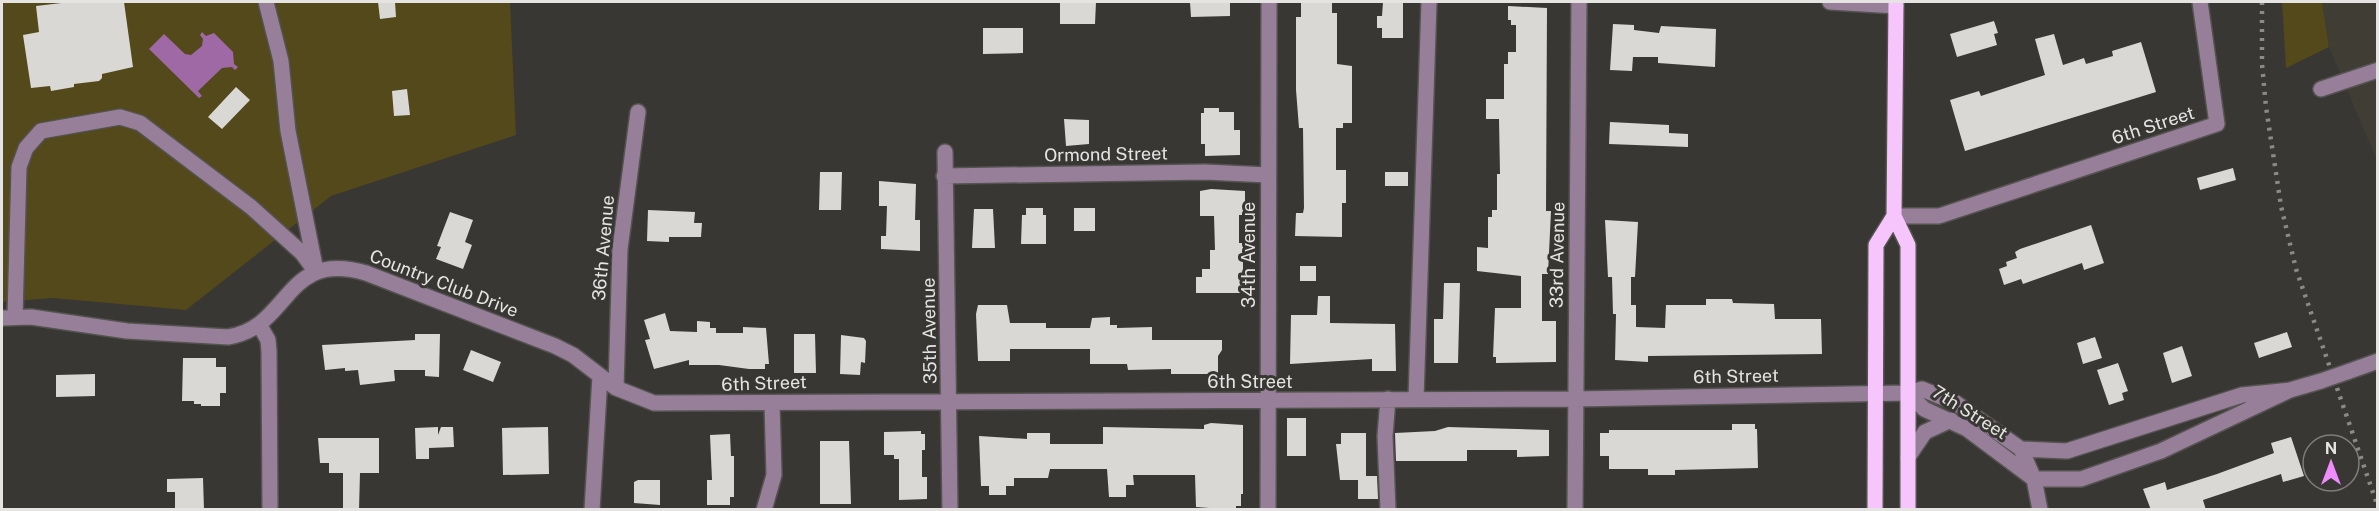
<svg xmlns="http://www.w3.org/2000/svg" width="2379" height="511" viewBox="0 0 2379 511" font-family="'Public Sans',sans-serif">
	<rect width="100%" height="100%" fill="#383734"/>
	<!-- built -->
	<path fill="#403e34" d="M2322,2H2377V160L2329,47Z"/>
	<!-- green -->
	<path fill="#53491a" d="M2,2H510L516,135L331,196L186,310L53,298L2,302Z
		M2282,2H2322L2329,47L2286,68Z"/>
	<!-- water -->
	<path fill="#9e69a5" d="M202,32L206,36L214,33L233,52L234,64L238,67L235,70L232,67L222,68L198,91L202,96L199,98L149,49L164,34L185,54L191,55L202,46L203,39L200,35Z"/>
	<!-- building -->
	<path fill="#d9d8d4" d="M70,2H124L133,67L102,74V78L99,81L74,84V87L51,91L50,86L31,88L23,35L39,32L36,6Z
		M378,2H395L396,17L380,19Z
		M1060,2H1096L1095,24H1060Z
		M1190,2H1230V16L1191,17Z
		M1301,2H1332V13H1337V64L1352,66V123H1343V128H1336V170H1346V203H1342V237L1295,236L1296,213H1303L1304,208L1303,128H1299L1296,90V17H1301Z
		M1383,2H1403V38H1382V28H1377V16H1382Z
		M1508,6L1547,8L1546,211H1551L1548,274H1542V321H1556V362L1496,363V357H1493L1495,308H1521V276L1477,271V247L1488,248V217H1492V210H1497V174H1500L1499,119H1486V99H1504V64H1508V52H1516V25H1511V20H1508Z
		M1994,21L1998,33L1994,34L1997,45L1957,57L1950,34Z
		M1613,24L1634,25V30L1659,33L1661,26L1716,29L1715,67L1658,63V57H1633L1632,71L1610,70Z
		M983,28H1023V53L983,54Z
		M2054,34L2063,65L2084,58L2086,64L2113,56L2112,51L2141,42L2156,92L1965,151L1950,100L1979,91L1981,96L2045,75L2035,39Z
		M236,87L250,100L222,129L208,117Z
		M407,89L410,115L394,116L392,91Z
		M1204,108H1219V112H1234V130H1240V155L1205,156V144H1201V113H1204Z
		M1064,119L1089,120V144L1066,146Z
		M1610,122L1669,125V133L1688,134V147L1609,144Z
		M2233,168L2236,180L2200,190L2197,178Z
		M820,172H842L841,210H819Z
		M1385,172H1408V186H1385Z
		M879,181L916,184L915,220H920V251L881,249V236H886L887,206H879Z
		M1211,189L1245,191V215H1239V243H1243V293H1196V277H1202V269H1210V250H1215L1214,216H1200V191Z
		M1026,208H1043V215H1046V244H1021L1022,215H1026Z
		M1074,208H1095V231H1074Z
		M974,209H993L995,248H972Z
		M648,210L695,212L694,223H702L701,237H669V242L647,241Z
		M450,212L473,220L465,242L472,245L463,269L436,259L441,247L437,246Z
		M1605,220L1638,222L1635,277H1631V305H1636V327L1665,328L1666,305H1706V299H1732L1733,303L1774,304L1775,319H1821L1822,354L1648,356V362L1615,360L1616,314H1613L1612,277H1608Z
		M2091,225L2104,263L2084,270L2082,263L2023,284L2021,279L2004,285L1999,269L2007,266L2006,262L2017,258L2015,252L2020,249Z
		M1300,266H1316V281H1300Z
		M1444,283H1460L1458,363H1434V319H1443Z
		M1318,296H1330V323L1395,324L1396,371H1372V359L1290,364L1291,315H1317Z
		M978,305H1007L1010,323H1046V328H1090L1092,318L1110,317V325H1117V328L1152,327V340H1222V350L1218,356V374H1171V369L1128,370L1127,364H1090V349H1010V361H978L976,314Z
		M665,313L670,331L697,332V321L710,322V328H716V333H743V327L766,328L769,364H765V369H749L719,365H689V360L654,369L645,340L650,339L644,320Z
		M2287,332L2292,347L2259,358L2254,343Z
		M415,334H440L439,377L425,376V370H394L395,381L360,385L358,370L345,371V368L325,370L322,345L415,340Z
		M794,334H815L816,373H794Z
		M841,335L864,338L866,341L865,363L861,362L860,375L840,374Z
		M2095,337L2102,358L2083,364L2077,343Z
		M2182,346L2192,376L2172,383L2163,353Z
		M471,350L501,362L493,382L463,370Z
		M183,358H216V367H226V393H220V406H201V404H194V401H182Z
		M2118,363L2128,391L2122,393L2124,400L2109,405L2097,370Z
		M95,374V396L56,397V375Z
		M1287,418H1306V456H1287Z
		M1211,423L1243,425V494H1241V506H1236V510L1196,507L1195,475H1133L1134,485H1126V497H1109L1107,469H1050L1048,478H1014V486H1006V495H989V486H981L979,436L1027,439V433H1050V444H1103V427L1204,429V425Z
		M1732,424H1755V429H1757L1758,468L1675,470V475H1648V469H1609V456H1600V433H1609V430H1732Z
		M438,427V435L441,427H453L454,447L429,448V459H416L415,428Z
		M548,427L549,474L503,475L502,428Z
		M1448,427L1549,430V456L1517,457V450H1467V461H1396L1395,433L1435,431Z
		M921,431V434H925V450H922V477H927V499L899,500V459H894V455H884V432Z
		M1341,433H1366V476H1377L1378,499H1358V480H1340L1336,444H1341Z
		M730,434L731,456H734V497H730V505H707V480H712L710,435Z
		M2291,437L2304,476L2283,482L2281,474L2203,500L2206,510H2151L2143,489L2165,482L2167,490L2217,474L2274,453L2271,443Z
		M318,438H379V473H360L359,510H343V473H329V463H320Z
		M820,441H849L851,504H820Z
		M203,478L204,510H175V492H167V479Z
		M638,480H660V505L634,503V482Z"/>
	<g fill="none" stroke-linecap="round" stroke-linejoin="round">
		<!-- minor casing -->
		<g stroke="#545350" stroke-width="18">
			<path id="minor" d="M266,2L281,61L288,131L315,266
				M1830,2L1896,6
				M2321,89L2378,70
				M945,152L950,510
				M944,176L1205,172L1268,175
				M1894,216H1939L2217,124L2200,2
				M15,317L19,167L26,148L41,131L120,117L140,123L251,207L302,253L316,272
				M2,318L31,317L127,331L228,337C292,327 283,249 366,273L555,346L573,355L616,388L654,403L1575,399L1908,393L1922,389L1956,403L2021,449L2067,451L2242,395L2290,390
				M260,326L268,340L269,351L270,506
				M2347,372L2378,361
				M616,388L620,249L638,112
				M1908,393L1924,409L1967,429L2034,479H2081L2161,451L2290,390L2321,381
				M1388,399L1385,436L1388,510
				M1416,399L1429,2
				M2021,449L2034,479L2040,510
				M1908,457L1925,432L1951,420
				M592,510L600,376
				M764,510L774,475L772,404
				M1268,510L1269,2
				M1575,510L1579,2"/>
		</g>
		<!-- major casing -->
		<g stroke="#545350" stroke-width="18">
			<path id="major" d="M1896,2L1894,216L1908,245V510
				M1875,510L1876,245L1894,216"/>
		</g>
		<!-- minor -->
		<use href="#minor" stroke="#977f9a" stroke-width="15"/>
		<!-- major -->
		<use href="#major" stroke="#f6c5fc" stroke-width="15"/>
		<!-- rail -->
		<path stroke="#8b8a88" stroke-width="4.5" stroke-dasharray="3 6" stroke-linecap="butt" d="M2262,2V64L2266,107L2281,206L2296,269L2378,507"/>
		<!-- minor-bridge casing -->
		<g stroke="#545350" stroke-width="18" stroke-linecap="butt">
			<path id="minor-bridge" d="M2321,381L2347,372"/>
		</g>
		<!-- minor-bridge -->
		<use href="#minor-bridge" stroke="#977f9a" stroke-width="15"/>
	</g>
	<g text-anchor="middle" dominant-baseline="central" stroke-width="6" stroke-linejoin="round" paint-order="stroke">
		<!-- street labels -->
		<g font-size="18" fill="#e5e4e2" stroke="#383734">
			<text transform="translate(2153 125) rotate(-18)">6th Street</text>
			<text transform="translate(1106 154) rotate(-1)">Ormond Street</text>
			<text transform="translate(603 248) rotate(-85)">36th Avenue</text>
			<text transform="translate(1248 255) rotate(-90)">34th Avenue</text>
			<text transform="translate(1557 255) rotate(-89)">33rd Avenue</text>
			<text transform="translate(444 283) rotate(21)">Country Club Drive</text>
			<text transform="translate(929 331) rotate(-91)">35th Avenue</text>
			<text transform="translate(1736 376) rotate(-1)">6th Street</text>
			<text x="1250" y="381">6th Street</text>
			<text transform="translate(764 383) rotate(-2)">6th Street</text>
			<text transform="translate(1970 412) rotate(32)">7th Street</text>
		</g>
	</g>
	<!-- border -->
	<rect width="2379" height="511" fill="none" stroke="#e5e4e2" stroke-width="6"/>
	<!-- north arrow -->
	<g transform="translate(2331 463)"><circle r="28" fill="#383734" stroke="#7d7c7a" stroke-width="1.5"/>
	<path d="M0-4.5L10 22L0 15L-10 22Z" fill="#ed8cfa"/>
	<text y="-9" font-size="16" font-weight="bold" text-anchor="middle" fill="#e5e4e2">N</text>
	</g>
</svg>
